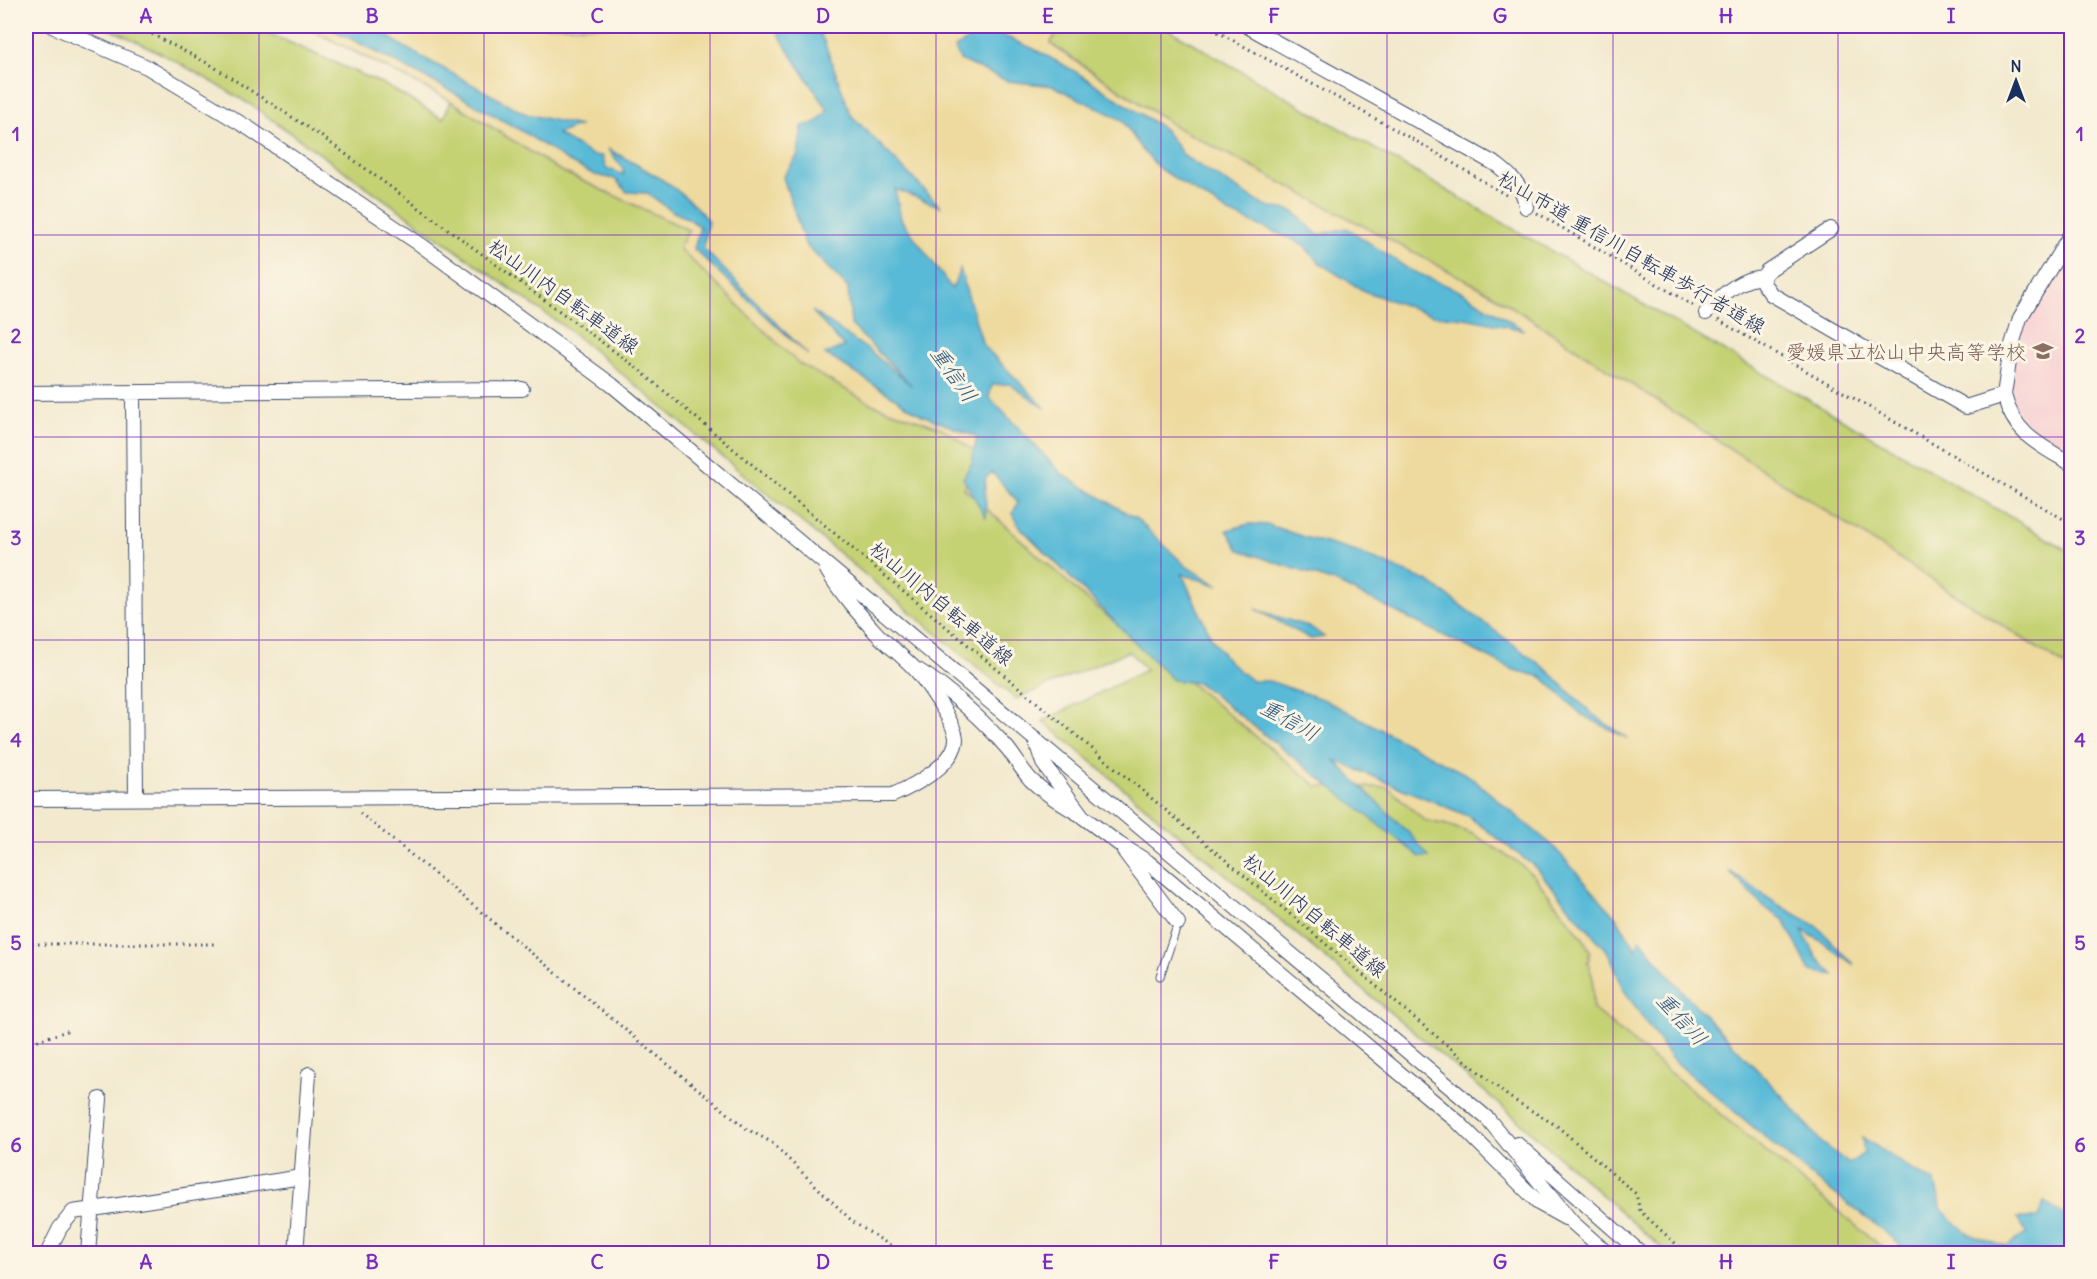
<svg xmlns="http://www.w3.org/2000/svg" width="2097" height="1279" viewBox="0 0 2097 1279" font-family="Delius,'Klee One',sans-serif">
	<rect width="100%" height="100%" fill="#fcf5e5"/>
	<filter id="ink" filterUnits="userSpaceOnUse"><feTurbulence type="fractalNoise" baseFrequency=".0167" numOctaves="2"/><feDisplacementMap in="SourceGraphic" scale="12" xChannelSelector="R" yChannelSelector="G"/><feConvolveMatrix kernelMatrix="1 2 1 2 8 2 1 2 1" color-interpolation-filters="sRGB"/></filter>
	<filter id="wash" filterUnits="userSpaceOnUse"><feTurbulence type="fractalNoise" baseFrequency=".008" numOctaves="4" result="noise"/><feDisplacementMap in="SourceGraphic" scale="24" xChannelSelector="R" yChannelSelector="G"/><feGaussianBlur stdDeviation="1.35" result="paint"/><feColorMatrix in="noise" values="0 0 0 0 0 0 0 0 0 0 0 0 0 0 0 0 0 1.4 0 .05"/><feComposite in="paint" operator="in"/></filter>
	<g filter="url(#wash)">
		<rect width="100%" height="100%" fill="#f2e9ce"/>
		<!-- built -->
		<path fill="#f7cfd2" d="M2071,244V461L2028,433L2013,403L2012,387L2013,368L2023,323Z"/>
		<!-- green -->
		<path fill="#c5d273" stroke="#708068" stroke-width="1.5" d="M103,26H252L385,85L443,119L451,101L559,170L689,230L872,404L942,428L983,457L964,488L1085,598L1317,786L1388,787L1424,820L1447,825L1473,834L1516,861L1534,876L1583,938L1590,951L1588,963L1593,978V1009L1889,1253H1667L1503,1107L1043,721L1146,670L1129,651L1016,699L570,331L251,105C203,76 155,48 103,26Z
			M1061,26H1163L2071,552V670L1492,294L1176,127L1049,43Z"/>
		<!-- sand -->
		<path fill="#eeda9e" stroke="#84847e" stroke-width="1.5" d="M298,26H1061L1050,44L1176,127L1492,294L2071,670V1253H1889L1593,1009V978L1588,963L1590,951L1583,938L1534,876L1516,861L1473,834L1447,825L1424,820L1388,787L1317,786L1085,598L964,488L982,457L942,428L872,404L798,363L679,248L689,230L559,170L451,101L316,32Z"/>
		<!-- water -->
		<path fill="#58bad7" stroke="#3a749a" stroke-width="1.5" d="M326,26H372L404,47L526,114L579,126L557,134L592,155L602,156L606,168L624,175L622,167L608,149C645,169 682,187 708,221L703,248L808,355L694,249L700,227L689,219L672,211L647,193L627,192L615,179L595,175L567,161L525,133L451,91Z
			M775,26H815L824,41L851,115L941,207L895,189L901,219L952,289L960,269L983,345L1046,409L1010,384L992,385L989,397L1063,475L1137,519L1187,567L1219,586L1182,574L1212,639L1229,662L1240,671L1252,681H1269L1325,700L1469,776L1553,846L1616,917L1636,949L1640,939L1683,992L1787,1101L1821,1142L1849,1164L1864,1153L1862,1137L1912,1170L1935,1182L1942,1210L1968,1234L2006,1247L2027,1233L2017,1218H2038L2044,1202L2071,1220V1253H1907L1894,1239L1810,1175L1671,1058L1623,989L1610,955L1535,867L1468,816L1334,760L1410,834L1429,857H1420L1209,691L1198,683L1173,680L1018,525L1013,513L1018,502L992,472L985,479L986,518L963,478L972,463L977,437L922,415L825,354L844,347L812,311L870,351L912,386L851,325L848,288L805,244L783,177L798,155L802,126L816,123L828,110L786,47Z
			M950,26H981L1034,49L1076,72L1164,129L1185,157L1265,206L1293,211L1318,235L1347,228L1410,270L1462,292L1524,330L1465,318L1432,315L1364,291L1321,264L1301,243L1229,213L1160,169L1143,151L1122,120L1053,86L1007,81L960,60L955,48L975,36Z
			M1250,524L1269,525L1301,536L1357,552L1429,582L1545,668L1591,713L1627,738L1582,715L1542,677L1514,670L1337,583L1239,550L1227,530Z
			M1255,609L1312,628L1324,637L1311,639Z
			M1728,870L1777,904L1817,926L1854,965L1821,941L1802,930L1817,958L1834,975L1810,971L1784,920L1764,907Z"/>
	</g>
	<g filter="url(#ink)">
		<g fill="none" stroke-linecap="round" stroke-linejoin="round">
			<!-- lane casing -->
			<g stroke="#3b4b6f" stroke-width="9">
				<path id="lane" d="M1160,976L1178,923"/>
			</g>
			<!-- street casing -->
			<g stroke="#3b4b6f" stroke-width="16">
				<path id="street" d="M52,26L147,67L250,129L421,245L612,385L1488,1119L1572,1222L1608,1254
					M1247,26L1497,165C1512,177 1524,187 1526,207
					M1763,277L1767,271L1831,229
					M1706,313C1720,296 1740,278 1763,277V283L1771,294L1966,407L2004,395L2011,348L2020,318L2072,232
					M26,393L522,389
					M133,393L136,798
					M2004,395C2014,434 2039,445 2072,464
					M918,670C949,689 984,721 1008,749C1016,759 1022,770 1030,779C1044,793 1062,804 1079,814
					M1035,739L1043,763L1083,817L1119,844L1148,862L1458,1122L1540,1204L1565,1218
					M26,799L893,795C913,786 954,765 956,740C957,725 923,677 912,666C901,655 889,646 878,635C859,614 841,594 827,570
					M1124,851L1178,923
					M1517,1144L1642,1254
					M47,1254L60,1228L73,1212L302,1177
					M88,1254L100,1099
					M296,1254L309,1074"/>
			</g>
			<!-- path -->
			<path stroke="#3b4b6f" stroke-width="3" stroke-dasharray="1.5 4.5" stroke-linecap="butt" d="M136,26L211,65L321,136L633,365L1509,1097L1557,1126L1636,1194L1640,1211L1687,1254
				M1207,26L1423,145L1506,195
				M1537,213L1694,306
				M1718,320L2072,524
				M360,813L747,1129L771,1142L853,1222L888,1244L908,1254
				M26,944H215
				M26,1044L70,1030"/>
			<!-- lane -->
			<use href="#lane" stroke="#fff" stroke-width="7"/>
			<!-- street -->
			<use href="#street" stroke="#fff" stroke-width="14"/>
		</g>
	</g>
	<!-- grid -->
	<path fill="none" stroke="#7b2cbf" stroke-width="1.5" stroke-opacity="0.55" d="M259,26V1254M484,26V1254M710,26V1254M936,26V1254M1161,26V1254M1387,26V1254M1613,26V1254M1838,26V1254M26,235H2072M26,437H2072M26,640H2072M26,842H2072M26,1044H2072"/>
	<!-- icons -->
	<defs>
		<g id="school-bare" transform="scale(1.62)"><path d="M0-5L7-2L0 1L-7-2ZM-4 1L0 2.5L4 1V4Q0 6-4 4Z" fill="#8d6e63" stroke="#fcf5e5" stroke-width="2.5" paint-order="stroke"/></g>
	</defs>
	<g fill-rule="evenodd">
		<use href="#school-bare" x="2043" y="351"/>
	</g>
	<g text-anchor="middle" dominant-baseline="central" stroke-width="6" stroke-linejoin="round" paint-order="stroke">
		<!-- street labels -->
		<g font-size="20" fill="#1b2f5e" stroke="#fcf5e5">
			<text transform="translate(1632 252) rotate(30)">松山市道 重信川自転車歩行者道線</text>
			<text transform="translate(564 296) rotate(36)">松山川内自転車道線</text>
			<text transform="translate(942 603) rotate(40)">松山川内自転車道線</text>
			<text transform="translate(1315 915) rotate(40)">松山川内自転車道線</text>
		</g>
		<!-- education labels -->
		<g font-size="20" fill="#785e54" stroke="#fcf5e5" text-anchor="end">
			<text x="2026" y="351">愛媛県立松山中央高等学校</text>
		</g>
		<!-- water labels -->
		<g font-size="21" font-style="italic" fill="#2d5982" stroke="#fcf5e5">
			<text transform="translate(954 374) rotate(55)">重信川</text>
			<text transform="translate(1290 720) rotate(29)">重信川</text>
			<text transform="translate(1682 1019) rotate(48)">重信川</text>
		</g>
	</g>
	<!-- margin -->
	<rect width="2097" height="1279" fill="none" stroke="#fcf5e5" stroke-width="66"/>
	<!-- north arrow -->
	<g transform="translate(2016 81)" stroke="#fcf5e5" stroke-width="4.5" paint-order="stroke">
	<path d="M0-4.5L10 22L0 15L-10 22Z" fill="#1b2f5e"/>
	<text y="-9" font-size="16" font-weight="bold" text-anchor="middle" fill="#1b2f5e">N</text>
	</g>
	<rect x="33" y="33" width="2031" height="1213" fill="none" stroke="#7b2cbf" stroke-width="2"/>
	<g font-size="20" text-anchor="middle" font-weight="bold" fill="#7b2cbf">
		<text x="146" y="23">A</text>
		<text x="372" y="23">B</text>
		<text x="597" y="23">C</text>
		<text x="823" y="23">D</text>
		<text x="1048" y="23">E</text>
		<text x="1274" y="23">F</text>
		<text x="1500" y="23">G</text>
		<text x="1726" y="23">H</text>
		<text x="1951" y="23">I</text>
		<text x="16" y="141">1</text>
		<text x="2080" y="141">1</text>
		<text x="16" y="343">2</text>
		<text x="2080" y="343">2</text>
		<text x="16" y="545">3</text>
		<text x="2080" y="545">3</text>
		<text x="16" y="747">4</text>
		<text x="2080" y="747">4</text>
		<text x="16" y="950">5</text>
		<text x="2080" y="950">5</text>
		<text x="16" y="1152">6</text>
		<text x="2080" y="1152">6</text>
		<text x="146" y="1269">A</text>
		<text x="372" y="1269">B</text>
		<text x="597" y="1269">C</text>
		<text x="823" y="1269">D</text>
		<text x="1048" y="1269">E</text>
		<text x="1274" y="1269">F</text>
		<text x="1500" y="1269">G</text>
		<text x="1726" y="1269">H</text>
		<text x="1951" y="1269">I</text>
	</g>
</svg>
